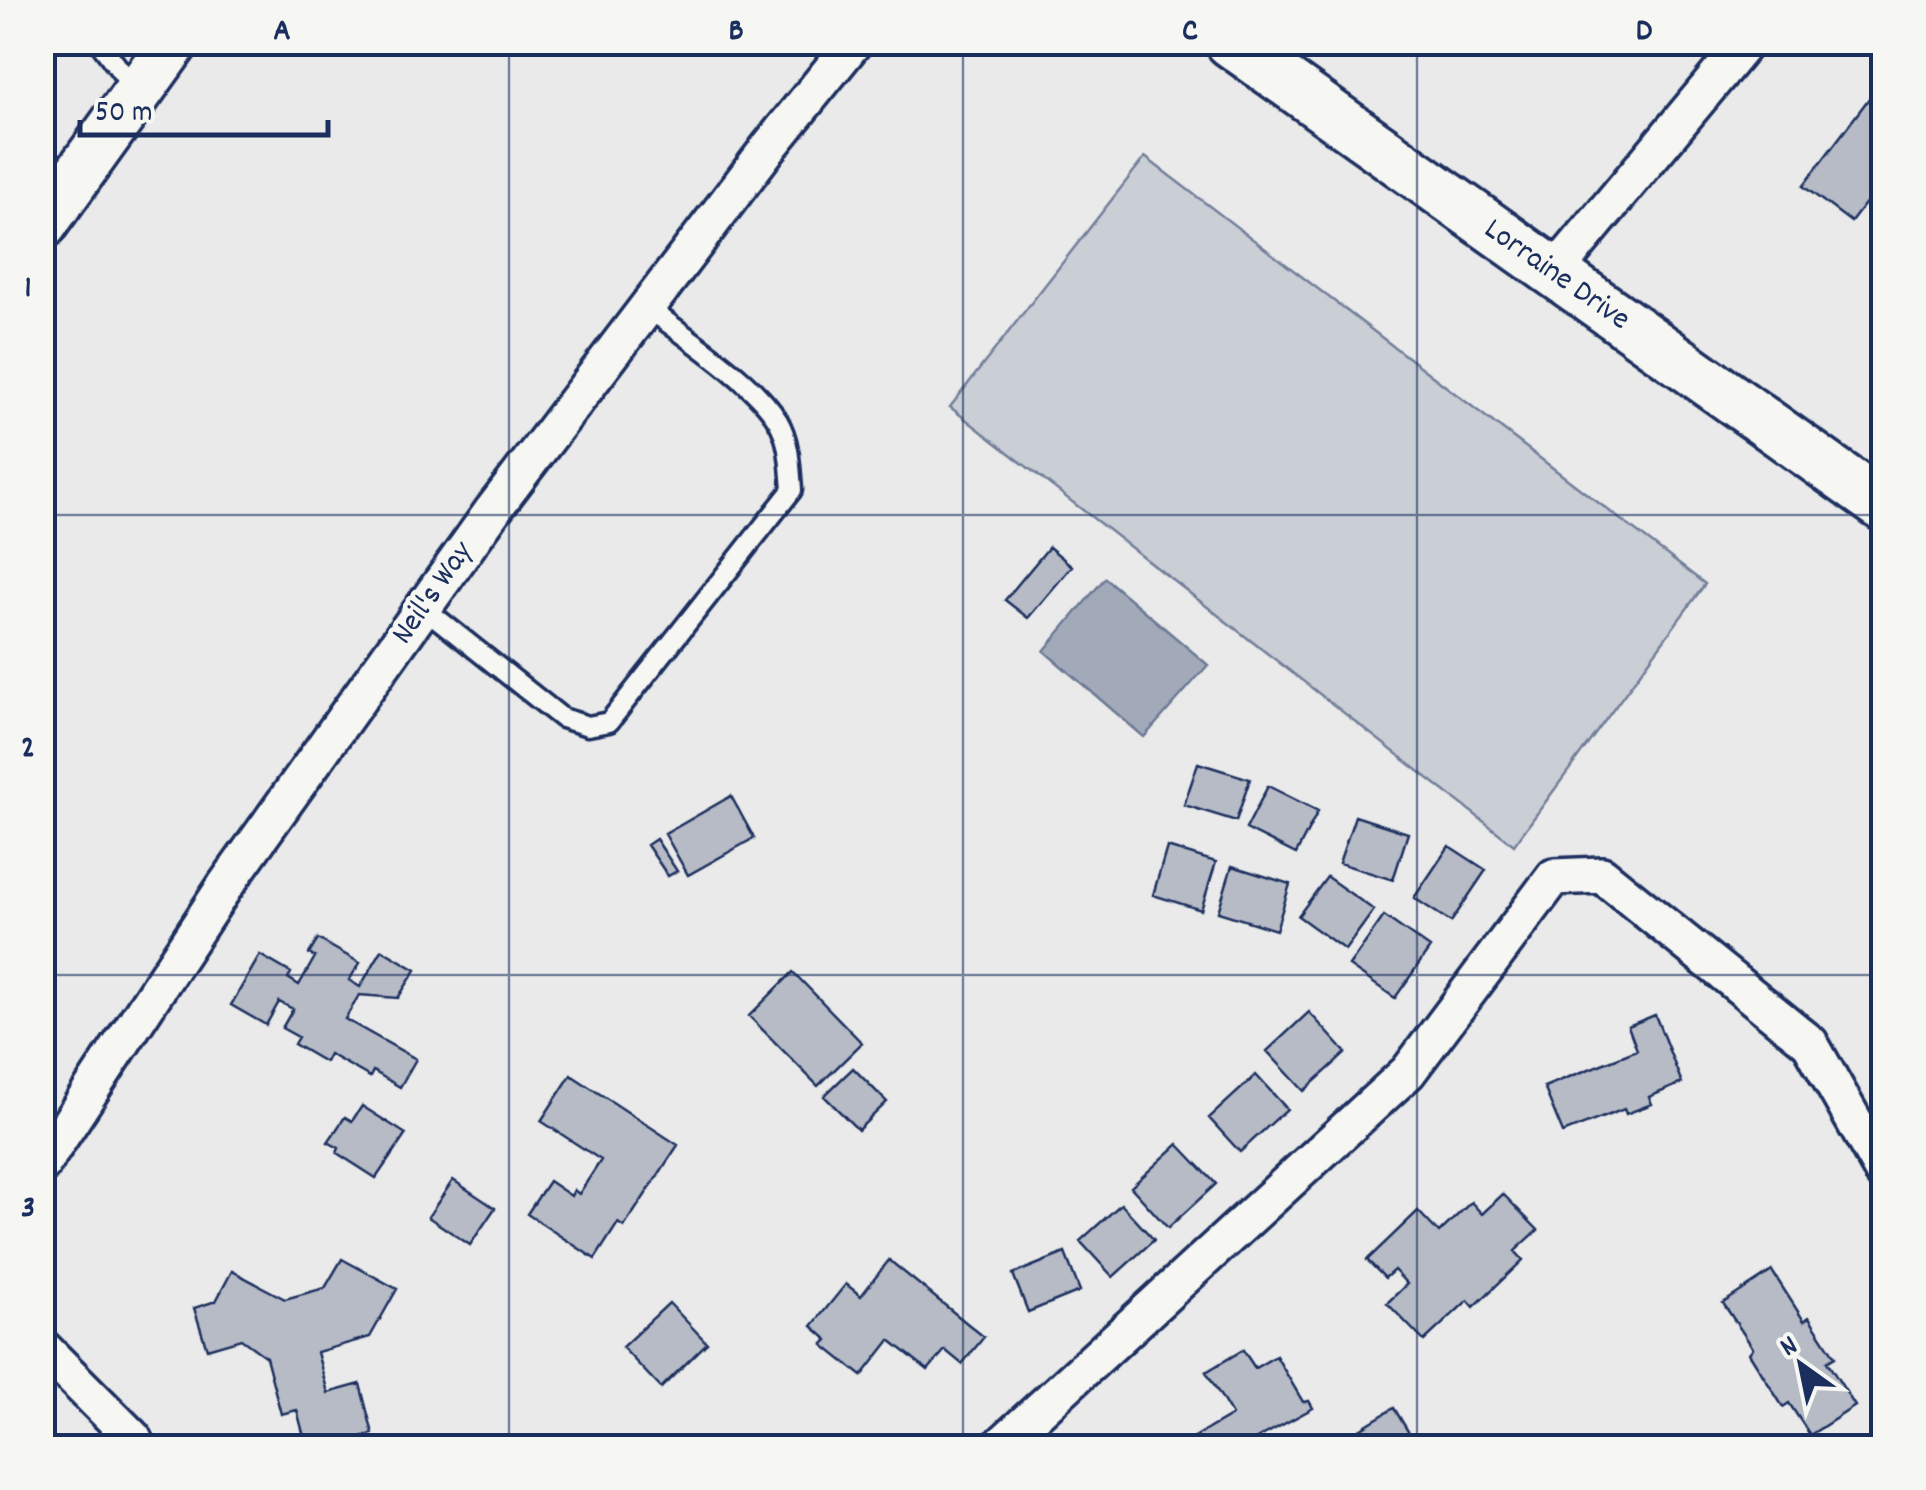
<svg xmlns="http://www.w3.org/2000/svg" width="1926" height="1490" viewBox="0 0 1926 1490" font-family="Dekko,sans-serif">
	<rect width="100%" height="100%" fill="#e9eae9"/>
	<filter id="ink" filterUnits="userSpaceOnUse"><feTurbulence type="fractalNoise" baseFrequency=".01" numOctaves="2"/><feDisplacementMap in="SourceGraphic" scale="20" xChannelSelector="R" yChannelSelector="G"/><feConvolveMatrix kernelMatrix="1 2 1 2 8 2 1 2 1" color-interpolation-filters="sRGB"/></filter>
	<g filter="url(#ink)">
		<!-- green -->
		<path fill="#caced5" stroke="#727e9a" stroke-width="2.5" d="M1145,157L1705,584L1514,845L950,407Z"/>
		<!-- water -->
		<path fill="#a2aaba" stroke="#6c7995" stroke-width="2.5" d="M1105,578L1208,665L1144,737L1044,651Z"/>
		<!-- building -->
		<path fill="#b6bbc6" stroke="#1b2f5e" stroke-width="2.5" d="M1870,97L1884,107V179L1851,222L1803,186Z
			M1049,547L1072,566L1028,618L1005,600Z
			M1198,763L1250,779L1236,821L1184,805Z
			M1268,786L1318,811L1296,854L1246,829Z
			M731,796L754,838L688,875L665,834Z
			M1355,816L1408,833L1393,880L1339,863Z
			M656,839L677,871L668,876L647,845Z
			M1449,846L1486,870L1451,922L1414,898Z
			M1167,847L1216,862L1201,910L1153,895Z
			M1232,866L1290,884L1276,930L1218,912Z
			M1327,877L1374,910L1345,950L1298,916Z
			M1384,916L1430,948L1395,998L1349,966Z
			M318,939L360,963L349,980L360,987L382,950L416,970L398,998L359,995L345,1019L416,1059L400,1087L373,1071L370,1077L329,1054L325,1062L294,1044L298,1037L282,1028L293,1009L279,1002L266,1025L231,1005L260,955L291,973L288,978L299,985L315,957L309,954Z
			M793,972L862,1043L818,1086L749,1016Z
			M1309,1012L1346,1053L1304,1091L1267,1051Z
			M1655,1015L1682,1083L1649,1097L1652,1104L1626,1114L1624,1109L1563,1133L1544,1087L1637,1050L1628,1026Z
			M853,1068L887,1102L858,1130L824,1096Z
			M571,1075L678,1145L624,1227L618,1223L595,1259L527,1214L549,1181L571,1196L574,1190L579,1194L601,1160L541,1121Z
			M1256,1075L1287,1109L1240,1152L1209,1118Z
			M362,1106L406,1134L376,1178L337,1153L339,1148L328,1142L345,1117L352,1121Z
			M1178,1144L1216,1184L1168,1228L1131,1187Z
			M453,1180L495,1208L470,1245L428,1217Z
			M1503,1194L1538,1230L1515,1251L1523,1260L1474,1307L1468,1300L1424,1341L1387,1303L1407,1284L1394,1270L1385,1278L1367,1260L1418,1211L1439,1233L1471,1202L1482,1214Z
			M1121,1204L1154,1240L1113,1277L1080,1241Z
			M1065,1253L1080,1291L1028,1312L1013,1274Z
			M342,1259L397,1289L370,1337L317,1352L328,1393L360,1384L373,1434L324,1448H307L297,1410L281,1414L266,1357L241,1339L207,1349L194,1308L216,1301L232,1271L285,1299L325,1288Z
			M889,1260L984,1337L962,1364L945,1350L928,1370L890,1340L862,1376L823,1345L828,1340L812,1326L846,1284L861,1296Z
			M1772,1271L1804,1321L1809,1317L1835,1357L1827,1362L1855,1406L1810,1435L1789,1403L1783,1407L1749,1353L1753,1348L1723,1303Z
			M669,1303L707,1343L661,1388L622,1347Z
			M1243,1350L1255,1368L1276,1356L1303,1402L1309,1401L1313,1408L1240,1448L1181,1445L1232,1415L1206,1372Z
			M1394,1408L1418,1448H1344L1340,1441Z"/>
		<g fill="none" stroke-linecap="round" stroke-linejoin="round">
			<!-- lane casing -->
			<g stroke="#1b2f5e" stroke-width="25">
				<path id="lane" d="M99,42L134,89
					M424,608L562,718L588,726L609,722L792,490C790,467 790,441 778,421C754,381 685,337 647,307"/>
			</g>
			<!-- street casing -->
			<g stroke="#1b2f5e" stroke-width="42">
				<path id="street" d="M1553,274L1746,42
					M42,1165L225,886L493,510L769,147L854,42
					M42,1347L133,1438L138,1448
					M998,1448L1408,1072L1554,877L1602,875L1810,1043L1884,1174"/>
			</g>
			<!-- secondary casing -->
			<g stroke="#1b2f5e" stroke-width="55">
				<path id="secondary" d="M1230,42L1884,507
					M42,225L174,42"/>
			</g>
			<!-- lane -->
			<use href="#lane" stroke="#f6f6f2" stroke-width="18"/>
			<!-- street -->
			<use href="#street" stroke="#f6f6f2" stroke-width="35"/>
			<!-- secondary -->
			<use href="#secondary" stroke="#f6f6f2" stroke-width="48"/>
		</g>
	</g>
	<!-- grid -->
	<path fill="none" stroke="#1b2f5e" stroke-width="2.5" stroke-opacity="0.55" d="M509,42V1448M963,42V1448M1417,42V1448M42,515H1884M42,975H1884"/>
	<g text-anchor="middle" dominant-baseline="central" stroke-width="9" stroke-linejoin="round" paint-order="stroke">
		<!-- street labels -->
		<g font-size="32" fill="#1b2f5e" stroke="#f6f6f2">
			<text transform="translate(1556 276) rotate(35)">Lorraine Drive</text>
			<text transform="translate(434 594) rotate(-55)">Neil's Way</text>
		</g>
	</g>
	<!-- margin -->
	<rect width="1926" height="1490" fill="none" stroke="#f6f6f2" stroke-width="110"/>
	<!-- north arrow -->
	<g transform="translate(1801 1365) rotate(327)" stroke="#f6f6f2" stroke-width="8" paint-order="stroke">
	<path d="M0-8L18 38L0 25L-18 38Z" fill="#1b2f5e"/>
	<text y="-15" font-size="28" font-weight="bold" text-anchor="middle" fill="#1b2f5e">N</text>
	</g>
	<!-- scale -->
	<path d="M80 120v15h248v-15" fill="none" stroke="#1b2f5e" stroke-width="5"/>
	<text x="95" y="120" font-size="30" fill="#1b2f5e" stroke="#f6f6f2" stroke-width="8" paint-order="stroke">50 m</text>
	<rect x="55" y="55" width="1816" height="1380" fill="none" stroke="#1b2f5e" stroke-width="4"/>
	<g font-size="32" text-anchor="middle" font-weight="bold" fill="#1b2f5e">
		<text x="282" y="39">A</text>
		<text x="736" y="39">B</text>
		<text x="1190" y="39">C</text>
		<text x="1644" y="39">D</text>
		<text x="28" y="296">1</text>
		<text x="28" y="756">2</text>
		<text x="28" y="1216">3</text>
	</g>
</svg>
